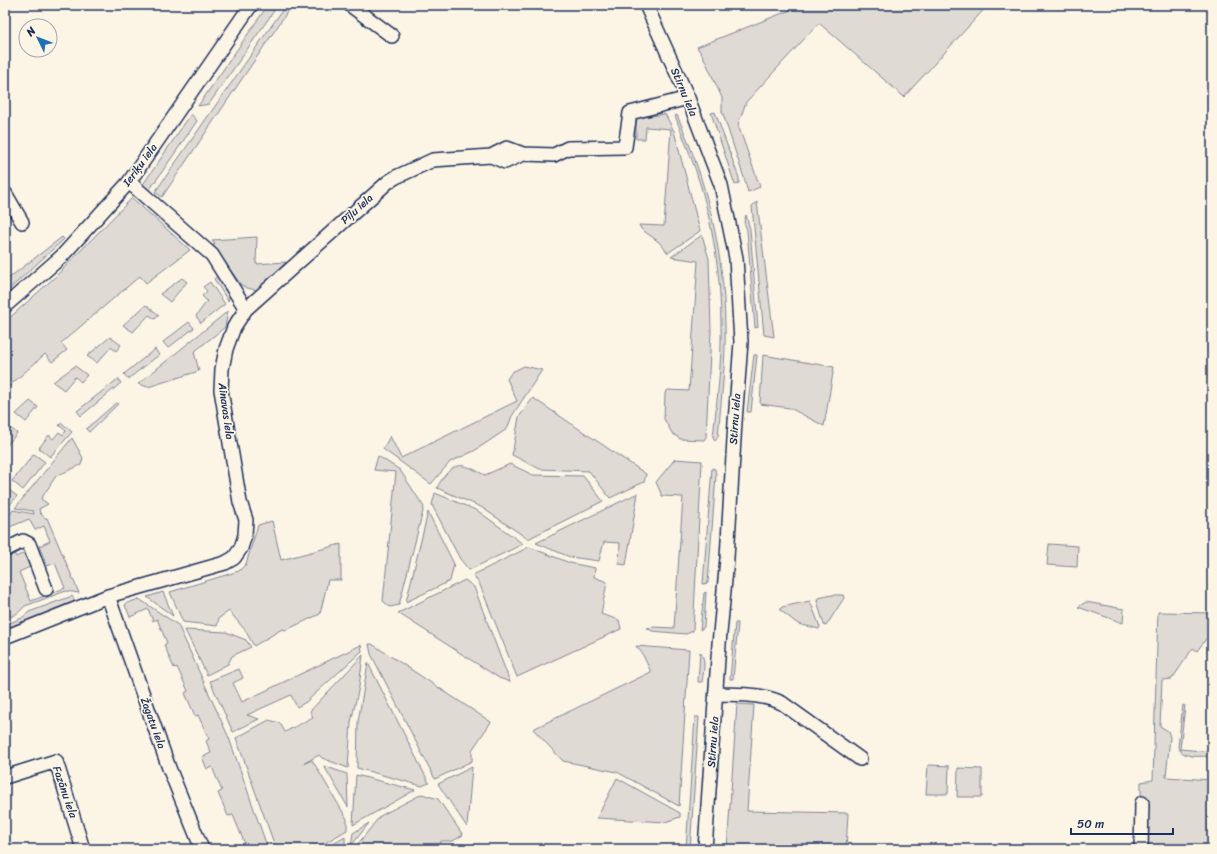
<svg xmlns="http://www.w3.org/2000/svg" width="1217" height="854" viewBox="0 0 1217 854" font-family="Sriracha,sans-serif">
	<rect width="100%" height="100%" fill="#fcf5e5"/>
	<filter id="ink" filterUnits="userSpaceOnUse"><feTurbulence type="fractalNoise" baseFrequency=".025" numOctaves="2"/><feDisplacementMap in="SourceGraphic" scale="8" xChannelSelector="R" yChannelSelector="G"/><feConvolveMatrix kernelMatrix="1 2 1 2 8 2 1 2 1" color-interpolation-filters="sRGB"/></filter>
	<g filter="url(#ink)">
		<!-- green -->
		<path fill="#dfdbd4" stroke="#7d8599" d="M268,5H278L209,104L198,106Z
			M286,5H292L162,197L155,192Z
			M803,5H988L904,97L819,23L746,102L738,125L760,187L748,192L744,178L722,111V98L704,58L697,47Z
			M715,112L739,178V183L735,185L711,113Z
			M191,114L197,121L148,192L142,186Z
			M665,114L674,131L700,231L668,253L659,242L641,229L639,225L664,226L671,129L646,127L645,139H636V118Z
			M677,115C707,182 724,252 725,325C726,362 721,400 718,437L715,441L713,437C717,400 722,362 721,325C721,278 714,232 701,187C694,163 684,139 675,116Z
			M132,198L190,250L146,283L140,276L61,343L67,350L52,362L45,354L5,390V322L55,277Z
			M757,202L774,337L764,335L752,206Z
			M746,215L750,229L758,327L755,328L747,230L744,222Z
			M702,235L709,259L711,331L706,437L704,440L680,439L672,433L664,419L665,393L668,390L689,391L698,261L671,257Z
			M62,237L64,239L5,293V281Z
			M257,237L256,264L286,262L257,290L247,288L241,285L213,245L215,243L212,240Z
			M221,274C226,283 232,291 228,301L214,279Z
			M182,278L187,282L170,302L160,294Z
			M210,282L225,304L201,323L196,316L207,301L202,296L207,291L203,287Z
			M146,305L159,315L155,319L149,315L133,332L123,325Z
			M228,311L225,327L194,352L199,371L148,387L138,384Z
			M189,322L194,328L168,348L163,342Z
			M110,337L121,345L116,351L111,347L97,363L87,356Z
			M155,349L159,355L128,379L124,374Z
			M754,355H757L751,412H747Z
			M763,355L834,367L824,426L790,408L760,404Z
			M75,366L87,375L81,382L75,377L64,390L53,382Z
			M524,366L542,370L512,416L507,429L474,451L450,462L431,484L383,449L390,436L401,458L517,401L507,379L512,372Z
			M118,379L121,383L81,416L77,411Z
			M533,398L646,474L644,482L610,498L589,471L540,469L512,455L519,417Z
			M30,401L38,407L26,422L16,414Z
			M116,403L118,404L89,432L86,429Z
			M62,423L72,432L50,457L39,448L49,435L53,439L59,432L63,435L66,431L59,425Z
			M6,425L17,433L5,448V426Z
			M72,438L83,458L81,465L56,476L41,499L48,504L39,509L40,513L45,518H47L79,593L66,591L25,606L18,613L10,617L7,608H5V557L14,553L16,557L24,553L30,567L19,572L31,601L65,588L55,563L47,566L39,546L50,541L44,526L35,530L29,519L5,529V522L13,510L34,514L33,511L15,508Z
			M34,454L45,462L23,490L12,481Z
			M378,456L400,470L424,507L399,605L390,607L383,601L396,472L374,470Z
			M675,459L702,461L693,631L686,634L652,631L647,628L653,627L674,628L683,497L662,496L656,482Z
			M510,464L533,475L583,476L603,501L528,539L481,507L437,488C441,479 452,463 464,466C471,467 478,472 485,475Z
			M712,468L715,469L716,475L708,583L703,584Z
			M6,488L17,496L5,511V489Z
			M435,493L478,511L523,544L469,570L460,559L432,505Z
			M638,493L626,565L619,564L620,543L604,542L599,561L570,557L536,543Z
			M428,512L454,564L450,581L406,602Z
			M272,521L281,560L341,544V580H328L320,614L286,630L282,629L254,646L245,630L229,611L219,618L217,626L183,622L170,592L239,571L246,564L258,525Z
			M1049,544L1078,546L1077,567L1047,565Z
			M529,547L570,563L595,568L594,577L607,582L601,614L619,620L621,629L517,677L480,585L473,575Z
			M465,580L474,587L510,682L499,678L398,613Z
			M163,592L173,616L147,597Z
			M706,592L704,627L700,630L704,593Z
			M832,595H843L844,598L826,626L824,625L817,601L818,598Z
			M72,596L75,601L10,627L5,628V625L22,618L29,612Z
			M139,599L178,625L229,738L268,849H247L233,815L228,816L218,793L222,791L212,767L207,769L202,757L211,753L206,741L209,739L198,715L195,716L185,693L188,691L177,667L174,668L164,645L167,643L157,619L153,621L148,609L130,617L125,605L127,603Z
			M810,601L820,627L819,629L798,624L780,610L782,607Z
			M1086,602L1124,609L1123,623L1078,607Z
			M1158,612L1212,613V631L1197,651L1193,648L1172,679L1162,680L1160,726L1168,731L1170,737L1166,777L1212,780V849H1147L1146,798L1141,795V782L1153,780Z
			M735,623H738L733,679H730Z
			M185,630L226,632L246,640L251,647L232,656L228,664L207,675Z
			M369,644H372L491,722L472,750V761L435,779L371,654Z
			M361,645L362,651L306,702L297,707L291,695L247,715L259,719L233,732L210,681L239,669L243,678L233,683L242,702Z
			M636,646L689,650L679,806L617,772L563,761L533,729L651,672L642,653Z
			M700,652C707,659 703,674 702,682H698Z
			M363,655L359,687L351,722L348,768L322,758L319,755L303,764L312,760L347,819V830L315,849H276L236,738L269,720L280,723L285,732L313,717L310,711Z
			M368,663L429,783L422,786L357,768L358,722Z
			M737,704L754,705L747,811L848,813L846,849H727Z
			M1183,705L1185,706L1180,749L1212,752V756C1200,756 1183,759 1178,747Z
			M695,717H699L690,849H686Z
			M928,765L949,766L948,794H926Z
			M324,766L347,774L348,807Z
			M472,767L467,827L438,784Z
			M958,768L982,769V797H957Z
			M356,775L415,790L353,825Z
			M617,778L680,813V817L665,822L597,818Z
			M422,794L438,799L463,835L453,841H441L439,849H354L380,816Z
			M369,823L351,846L353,833Z
			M345,837V849H325Z"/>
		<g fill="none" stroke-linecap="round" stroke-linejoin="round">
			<!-- minor casing -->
			<g stroke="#1b2f5e" stroke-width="16">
				<path id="minor" d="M350,5L392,36
					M646,5L688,98L721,185L736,258L741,342L735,422L727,558L719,644L705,849
					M491,156L505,162L523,154
					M129,182L212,255L246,309
					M5,193L22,222
					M5,306L61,257L129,182L251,5
					M5,550L23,541L29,544L46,589
					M108,596L169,768L202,849
					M5,637L108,596L225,563L234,558L241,548L245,535L246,520L240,502L221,390L222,369L226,349L234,327L246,309L388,182L396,177L433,160L491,156L507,148L523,154L554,155L568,148L625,147L630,113L688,98
					M716,694C740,695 760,693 782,703L860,759
					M5,777L56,761L83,849
					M1141,849L1142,803"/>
			</g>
			<!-- minor -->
			<use href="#minor" stroke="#fcf5e5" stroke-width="13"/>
		</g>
	</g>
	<g text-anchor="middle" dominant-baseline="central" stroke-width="3.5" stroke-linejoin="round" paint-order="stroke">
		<!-- street labels -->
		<g font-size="11" fill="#1b2f5e" stroke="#fcf5e5">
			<text transform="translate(684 92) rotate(67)">Stirnu iela</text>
			<text transform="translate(140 165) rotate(-54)">Ieriķu iela</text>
			<text transform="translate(357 209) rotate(-42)">Pīļu iela</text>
			<text transform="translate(226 411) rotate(82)">Ainavas iela</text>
			<text transform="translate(735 419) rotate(-86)">Stirnu iela</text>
			<text transform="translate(153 723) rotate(70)">Žagatu iela</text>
			<text transform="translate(713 742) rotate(-86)">Stirnu iela</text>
			<text transform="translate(65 792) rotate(71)">Fazānu iela</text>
		</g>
	</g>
	<!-- margin -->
	<rect width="1217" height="854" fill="none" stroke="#fcf5e5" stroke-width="20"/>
	<rect x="10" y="10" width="1197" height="834" fill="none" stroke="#1b2f5e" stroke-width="1.5" filter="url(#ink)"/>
	<!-- north arrow -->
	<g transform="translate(38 38) rotate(313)"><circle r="19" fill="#fcf5e5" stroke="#a2a6af"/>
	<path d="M0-3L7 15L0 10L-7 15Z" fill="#1f6fb2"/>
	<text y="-6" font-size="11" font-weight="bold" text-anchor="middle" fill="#1b2f5e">N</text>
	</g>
	<!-- scale -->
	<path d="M1071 828v6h102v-6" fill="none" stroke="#1b2f5e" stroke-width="2"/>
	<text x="1077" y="828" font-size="12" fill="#1b2f5e" stroke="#fcf5e5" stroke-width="3" paint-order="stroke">50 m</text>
</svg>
